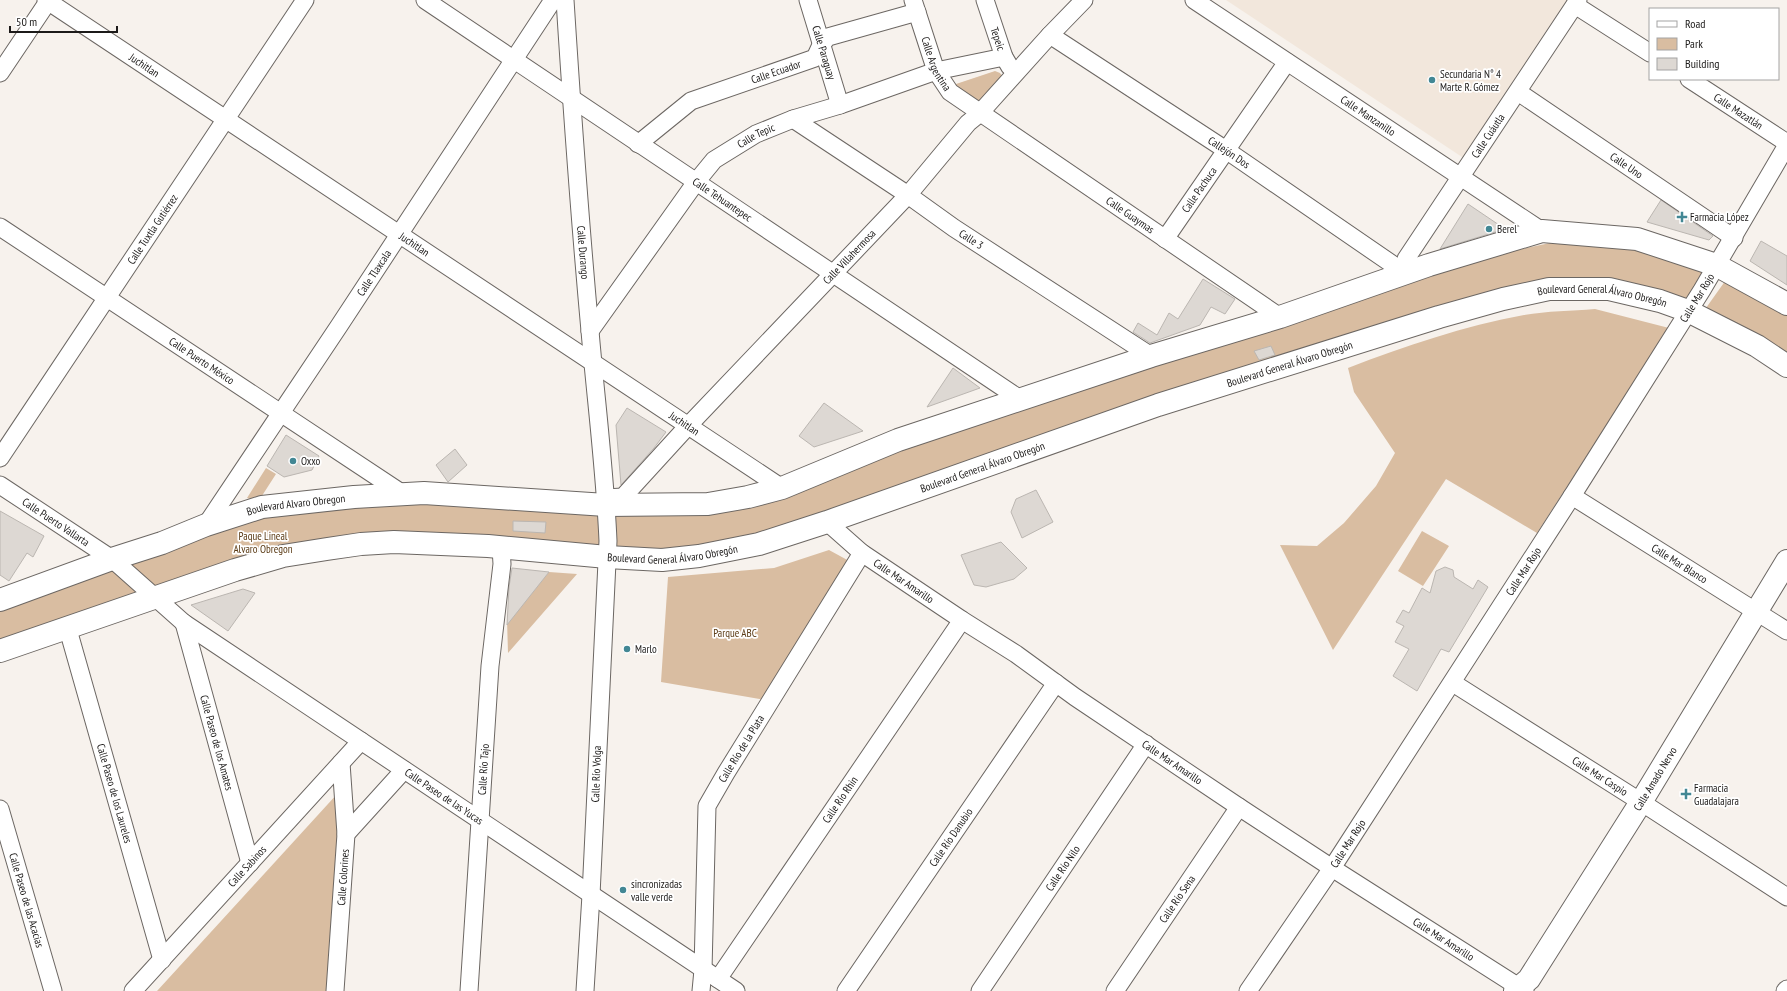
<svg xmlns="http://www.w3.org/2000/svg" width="1787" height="991" viewBox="0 0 1787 991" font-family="'PT Sans Narrow',sans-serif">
	<rect width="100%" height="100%" fill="#f7f2ed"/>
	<!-- built -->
	<path fill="#f2e7dc" d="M1226,0H1570L1465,159Z"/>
	<!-- green -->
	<path fill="#d9bda1" d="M995,71L1000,73L1003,77L980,105L955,87L956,84Z
		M1550,243L1608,245L1657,252L1718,275L1693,311L1610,288L1454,312L766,550H399L312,558L199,588L0,656V604L242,520L348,499L759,500L1048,400L1165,363L1409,281L1499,254Z
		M1728,277L1787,311V366L1701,315Z
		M1595,309L1669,328L1537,533L1446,479L1333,650L1280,545L1317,546L1344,523L1376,486L1395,453L1354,392L1348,368C1405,346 1464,326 1524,315C1547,311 1572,311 1595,309Z
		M266,468L276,474L258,502L247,498Z
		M1422,531L1449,546L1423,586L1398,571Z
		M829,550L851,562L766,700L661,682L668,577L774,568Z
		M549,572L577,574L508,653L507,620Z
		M338,793L333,991H157Z"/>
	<!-- building -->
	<path fill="#ddd8d3" stroke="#bbb6b1" d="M1661,200L1713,236L1709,240L1647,222Z
		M1468,204L1505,229L1440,249Z
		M1761,241L1787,256V285L1750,261Z
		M1203,279L1235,299L1225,314L1211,307L1200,325L1150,343L1133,332L1138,323L1157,335L1169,313L1178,319Z
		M1271,346L1275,355L1259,360L1254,351Z
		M953,368L980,388L927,407Z
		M824,403L863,431L814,447L799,436Z
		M627,408L666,432L654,448L621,485L616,425Z
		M286,435L319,456L312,470L284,477L267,466Z
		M455,449L467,465L448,482L436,465Z
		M1036,490L1053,522L1022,538L1011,512L1016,499Z
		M0,511L44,536L33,557L27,553L9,581L0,575Z
		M513,521L546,522L545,533L513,531Z
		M1001,542L1027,568L1014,579L986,587L974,585L961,555Z
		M1445,567L1453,570L1454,577L1473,589L1478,580L1488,587L1449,652L1441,649L1417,691L1393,676L1409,649L1395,642L1404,626L1396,622L1403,610L1409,613L1422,588L1430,593L1436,571Z
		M512,568L549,572L507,625L509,587Z
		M243,589L255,593L228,631L191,605Z"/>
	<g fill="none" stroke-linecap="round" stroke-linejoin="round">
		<!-- minor casing -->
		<g stroke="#6c6763" stroke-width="19">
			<g id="minor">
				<path id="s1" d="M46,0L782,488"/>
				<path id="s2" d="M425,0L1020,399"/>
				<path id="s3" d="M565,0C572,110 580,221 590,331C596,401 605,471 608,541L591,895L585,991"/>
				<path id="s4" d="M808,0L840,105"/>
				<path id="s5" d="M913,0L936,71L950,92L1280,317"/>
				<path id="s6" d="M985,0L1004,57L1010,67"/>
				<path id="s7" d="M1194,0L1542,231"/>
				<path d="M1575,5L1650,53"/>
				<path id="s8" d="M1050,35L1226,150L1405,273"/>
				<path d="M0,73L49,0"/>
				<path id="s9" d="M1689,79L1787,143"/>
				<path id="s10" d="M1518,92L1734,238"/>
				<path id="s11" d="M793,119L908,195L954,228L1151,356"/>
				<path id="s12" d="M638,144L691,101L815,58L821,45L828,37L917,12"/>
				<path id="s13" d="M0,227L403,494"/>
				<path id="s14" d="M1165,239L1287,62"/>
				<path id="s15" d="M1405,273L1406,259L1578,0"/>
				<path id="s16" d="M590,331L696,182L714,160L756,134L793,119L840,105L936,71L1004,57"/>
				<path id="s17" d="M0,458L305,0"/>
				<path id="s18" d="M0,485L112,559L184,623L736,991"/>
				<path id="s19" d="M1572,496L1787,631"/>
				<path id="s20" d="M605,498L623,497L687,427L908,195L968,123L979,114L1050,35L1084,0"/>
				<path id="s21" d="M827,522L862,553L962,620L1016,654L1075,697L1239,807L1332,868L1525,991"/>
				<path id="s22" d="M206,525L339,326L553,0"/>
				<path id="s23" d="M184,623L250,863"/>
				<path id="s24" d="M67,626L162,960"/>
				<path id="s25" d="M1453,683L1641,802L1787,897"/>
				<path id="s26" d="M0,809L53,991"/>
				<path d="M346,834L404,770"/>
				<path id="s27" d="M718,979L962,620"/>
				<path id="s28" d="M133,991L361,741"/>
				<path id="s29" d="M335,991L346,834L341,763"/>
				<path id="s30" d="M469,991L490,666L502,564L501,548"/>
				<path id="s31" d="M701,991L703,970L707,806L726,773L862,553"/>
				<path id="s32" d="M846,991L1056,683"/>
				<path id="s33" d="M980,991L1146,744"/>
				<path id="s34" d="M1115,991L1239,807"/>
				<path id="s35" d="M1248,991L1332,868L1572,496L1702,290L1787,145"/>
				<path d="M1785,991L1787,989"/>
			</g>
		</g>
		<!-- tertiary casing -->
		<g stroke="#6c6763" stroke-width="24">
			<g id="tertiary">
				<path id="s36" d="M1515,991L1529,979L1641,802L1787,561"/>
			</g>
		</g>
		<!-- secondary casing -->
		<g stroke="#6c6763" stroke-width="24">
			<g id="secondary">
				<path id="s37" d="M0,600L112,559L162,543L206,525L262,507L354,497L424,493L606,505L708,504L748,497L782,488L898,440L1151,356L1280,317L1429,265L1542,231L1637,239L1716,265L1787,304"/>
				<path id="s38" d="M0,651L235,570L283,556L327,549L361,544L394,542L488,546L607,557L662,560L699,556L759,544L827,522L1158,405L1439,317L1503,299L1549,289H1609L1660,301L1688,311L1757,346L1787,366"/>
			</g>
		</g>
		<!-- minor -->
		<use href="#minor" stroke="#fff" stroke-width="17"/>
		<!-- tertiary -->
		<use href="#tertiary" stroke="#fff" stroke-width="22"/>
		<!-- secondary -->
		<use href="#secondary" stroke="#fff" stroke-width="22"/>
	</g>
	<!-- markers -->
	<g fill="#428794" stroke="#fff" stroke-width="1.5">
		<circle cx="1432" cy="80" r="4"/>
		<path d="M1680 211h4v4h4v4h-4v4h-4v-4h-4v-4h4z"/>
		<circle cx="1489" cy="229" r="4"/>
		<circle cx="293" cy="461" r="4"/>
		<circle cx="627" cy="649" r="4"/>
		<path d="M1684 788h4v4h4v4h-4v4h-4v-4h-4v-4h4z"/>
		<circle cx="623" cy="890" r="4"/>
	</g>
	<g text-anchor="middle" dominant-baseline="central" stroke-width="3.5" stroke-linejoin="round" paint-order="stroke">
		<!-- street labels -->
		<g font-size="11" fill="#1c1a19" stroke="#fff">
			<text stroke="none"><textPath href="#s6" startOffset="41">Tepeic</textPath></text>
			<text stroke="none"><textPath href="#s4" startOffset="55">Calle Paraguay</textPath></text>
			<text stroke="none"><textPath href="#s5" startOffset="68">Calle Argentina</textPath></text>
			<text stroke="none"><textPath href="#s1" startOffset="118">Juchitlan</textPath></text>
			<text stroke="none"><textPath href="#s12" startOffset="158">Calle Ecuador</textPath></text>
			<text stroke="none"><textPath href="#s9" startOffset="59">Calle Mazatlán</textPath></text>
			<text stroke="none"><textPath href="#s7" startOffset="209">Calle Manzanillo</textPath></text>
			<text stroke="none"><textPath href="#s16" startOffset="260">Calle Tepic</textPath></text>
			<text stroke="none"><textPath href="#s15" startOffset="162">Calle Cuáutla</textPath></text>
			<text stroke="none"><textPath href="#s8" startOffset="214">Callejón Dos</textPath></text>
			<text stroke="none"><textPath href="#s10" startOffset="131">Calle Uno</textPath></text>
			<text stroke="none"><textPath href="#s14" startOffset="60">Calle Pachuca</textPath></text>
			<text stroke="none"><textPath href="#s2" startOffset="358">Calle Tehuantepec</textPath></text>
			<text stroke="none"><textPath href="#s5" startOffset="318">Calle Guaymas</textPath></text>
			<text stroke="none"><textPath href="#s17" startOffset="275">Calle Tuxtla Gutiérrez</textPath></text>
			<text stroke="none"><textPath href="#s11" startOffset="215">Calle 3</textPath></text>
			<text stroke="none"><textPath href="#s1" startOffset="442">Juchitlan</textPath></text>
			<text stroke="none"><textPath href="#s3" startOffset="253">Calle Durango</textPath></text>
			<text stroke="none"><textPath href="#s20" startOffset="348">Calle Villahermosa</textPath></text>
			<text stroke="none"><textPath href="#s22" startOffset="303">Calle Tlaxcala</textPath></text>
			<text stroke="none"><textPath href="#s35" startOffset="826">Calle Mar Rojo</textPath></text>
			<text stroke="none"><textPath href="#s38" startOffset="1662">Boulevard General Álvaro Obregón</textPath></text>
			<text stroke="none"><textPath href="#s13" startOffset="242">Calle Puerto México</textPath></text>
			<text stroke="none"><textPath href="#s38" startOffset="1338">Boulevard General Álvaro Obregón</textPath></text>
			<text stroke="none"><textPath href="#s1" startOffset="766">Juchitlan</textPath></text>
			<text stroke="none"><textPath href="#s38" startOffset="1014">Boulevard General Álvaro Obregón</textPath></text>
			<text stroke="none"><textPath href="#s37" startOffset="312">Boulevard Alvaro Obregon</textPath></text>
			<text stroke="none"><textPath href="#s18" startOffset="67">Calle Puerto Vallarta</textPath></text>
			<text stroke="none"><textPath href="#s38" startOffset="690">Boulevard General Álvaro Obregón</textPath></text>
			<text stroke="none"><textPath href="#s19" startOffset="127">Calle Mar Blanco</textPath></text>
			<text stroke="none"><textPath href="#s35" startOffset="502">Calle Mar Rojo</textPath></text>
			<text stroke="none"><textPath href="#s21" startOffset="97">Calle Mar Amarillo</textPath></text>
			<text stroke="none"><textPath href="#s23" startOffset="124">Calle Paseo de los Amates</textPath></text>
			<text stroke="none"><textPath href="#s31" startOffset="252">Calle Río de la Plata</textPath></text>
			<text stroke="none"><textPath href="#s21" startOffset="421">Calle Mar Amarillo</textPath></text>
			<text stroke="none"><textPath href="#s30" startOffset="222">Calle Río Tajo</textPath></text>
			<text transform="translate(596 774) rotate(-88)">Calle Río Volga</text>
			<text stroke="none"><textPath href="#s25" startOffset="174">Calle Mar Caspio</textPath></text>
			<text stroke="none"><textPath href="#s36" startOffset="255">Calle Amado Nervo</textPath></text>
			<text stroke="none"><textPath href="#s24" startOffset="174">Calle Paseo de los Laureles</textPath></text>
			<text stroke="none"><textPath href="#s18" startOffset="543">Calle Paseo de las Yucas</textPath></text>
			<text stroke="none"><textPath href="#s27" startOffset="217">Calle Río Rhin</textPath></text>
			<text stroke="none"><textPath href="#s32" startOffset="186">Calle Río Danubio</textPath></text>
			<text stroke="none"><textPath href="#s35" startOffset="178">Calle Mar Rojo</textPath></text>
			<text stroke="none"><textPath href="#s28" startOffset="169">Calle Sabinos</textPath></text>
			<text stroke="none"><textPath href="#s33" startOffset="148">Calle Río Nilo</textPath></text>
			<text stroke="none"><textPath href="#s29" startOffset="114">Calle Colorines</textPath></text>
			<text stroke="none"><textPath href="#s34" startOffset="111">Calle Río Sena</textPath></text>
			<text stroke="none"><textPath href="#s26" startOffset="95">Calle Paseo de las Acacias</textPath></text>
			<text stroke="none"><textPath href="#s21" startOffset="745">Calle Mar Amarillo</textPath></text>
		</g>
		<!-- poi labels -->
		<g font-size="11" fill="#1c1a19" stroke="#fff" text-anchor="start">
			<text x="1440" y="74">Secundaria N° 4<tspan x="1440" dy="13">Marte R. Gómez</tspan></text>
			<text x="1690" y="217">Farmacia López</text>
			<text x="1497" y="229">Berel</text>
			<text x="301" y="461">Oxxo</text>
			<text x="635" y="649">Marlo</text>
			<text x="1694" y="788">Farmacia<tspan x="1694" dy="13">Guadalajara</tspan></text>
			<text x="631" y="884">sincronizadas<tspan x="631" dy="13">valle verde</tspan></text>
		</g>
		<!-- park labels -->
		<g font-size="11" fill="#5a3a14" stroke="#fff">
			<text x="263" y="536">Paque Lineal<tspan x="263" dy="13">Alvaro Obregon</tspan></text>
			<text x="735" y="633">Parque ABC</text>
		</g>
	</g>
	<!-- legend -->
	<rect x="1649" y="8" width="130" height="72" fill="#ffffff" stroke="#a4a3a3"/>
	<rect x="1657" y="21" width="20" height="6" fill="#ffffff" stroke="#a4a3a3"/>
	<text x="1685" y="28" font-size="12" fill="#1c1a19">Road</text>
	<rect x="1657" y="38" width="20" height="12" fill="#d9bda1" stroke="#a4a3a3"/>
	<text x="1685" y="48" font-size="12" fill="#1c1a19">Park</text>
	<rect x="1657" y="58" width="20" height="12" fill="#ddd8d3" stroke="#a4a3a3"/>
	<text x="1685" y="68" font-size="12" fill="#1c1a19">Building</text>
	<!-- scale -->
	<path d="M10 26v6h107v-6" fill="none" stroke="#1c1a19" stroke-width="2"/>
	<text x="16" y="26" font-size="12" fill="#1c1a19" stroke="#ffffff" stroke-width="3" paint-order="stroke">50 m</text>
</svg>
